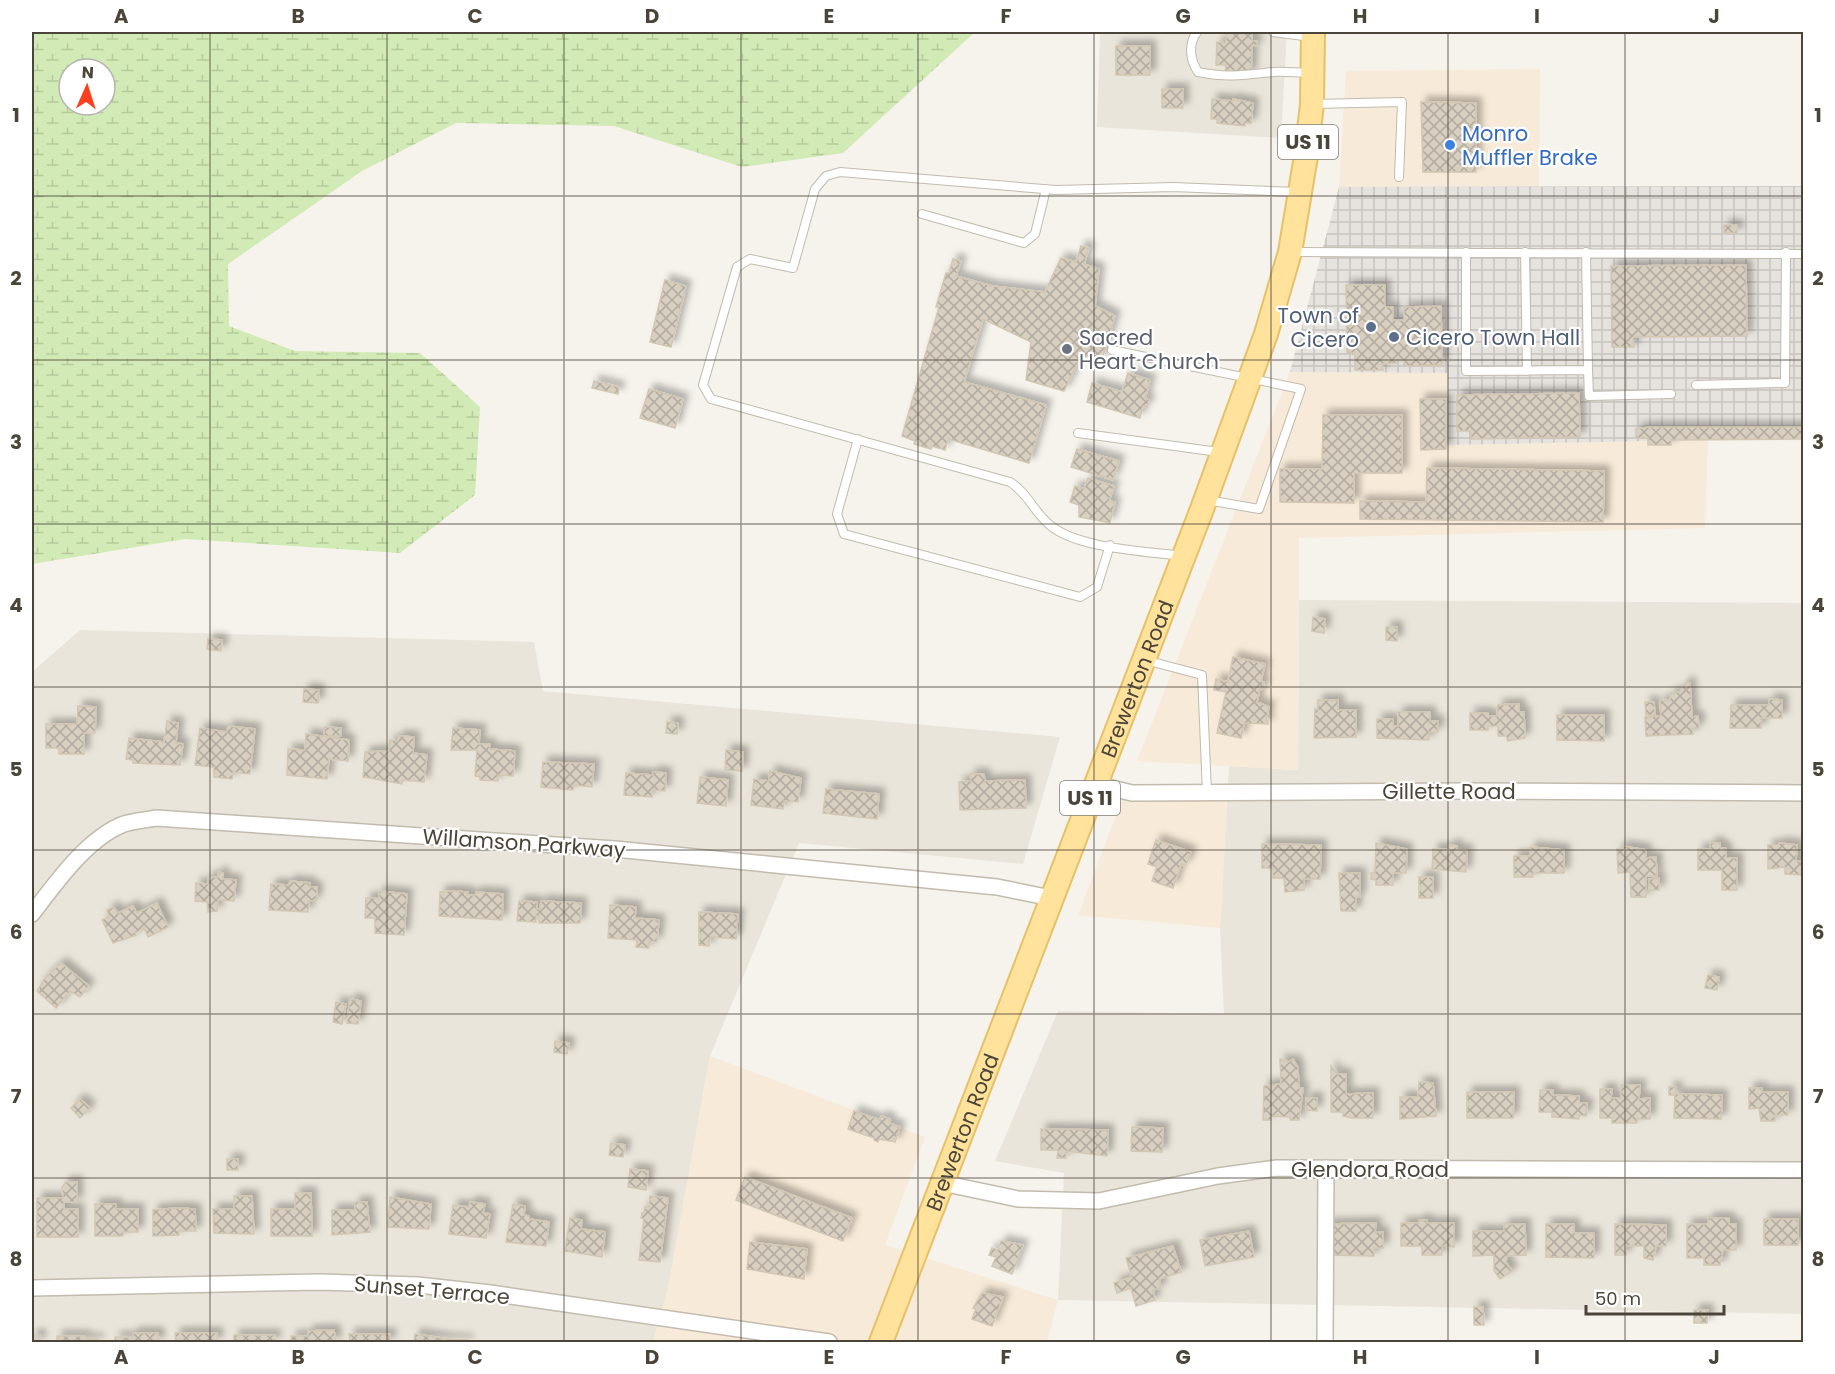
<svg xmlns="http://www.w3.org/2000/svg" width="1835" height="1374" viewBox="0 0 1835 1374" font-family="Poppins,sans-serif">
	<defs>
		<pattern id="industrial-grid" width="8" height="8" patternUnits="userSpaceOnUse" patternTransform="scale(1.5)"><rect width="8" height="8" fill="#e6e2dd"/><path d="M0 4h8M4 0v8" fill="none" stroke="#c7c3be"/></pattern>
		<pattern id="wetland-marsh" width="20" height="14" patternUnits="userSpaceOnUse" patternTransform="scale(1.5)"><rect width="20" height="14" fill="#d2eab5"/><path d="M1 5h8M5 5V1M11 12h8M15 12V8" fill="none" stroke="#b6ca9c"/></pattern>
		<pattern id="building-cross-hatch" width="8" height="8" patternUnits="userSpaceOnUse" patternTransform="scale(1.5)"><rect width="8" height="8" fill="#d8cfc1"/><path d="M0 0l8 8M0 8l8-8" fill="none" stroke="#b1aa9e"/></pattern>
		<filter id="shadow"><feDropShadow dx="5.5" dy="-5.5" stdDeviation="3" flood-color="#0004"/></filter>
	</defs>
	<rect width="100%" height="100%" fill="#f6f3ec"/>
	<!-- residential -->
	<path fill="#eae5da" d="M1100,32H1287L1281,138L1097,127Z
		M1299,600L1803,603V1314L1058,1300L1064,1173L995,1161L1058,1011L1224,1014L1220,928L1229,766L1298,770Z
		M80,630L534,642L543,691L1060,737L1023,864L799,843L710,1056L668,1289L653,1342H32V672Z"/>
	<!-- commercial -->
	<path fill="#f7ead8" d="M1540,69L1539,186L1339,187L1346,71Z
		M1290,372L1448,373V445L1708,440L1705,528L1299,538L1298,770L1137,761Z
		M1227,798L1220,928L1078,915L1122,800Z
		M710,1056L925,1137L885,1245L1058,1300L1047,1342H653L668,1289Z"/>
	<!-- industrial -->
	<path fill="url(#industrial-grid)" d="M1803,186V438L1448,445V373L1290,372L1339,187Z"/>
	<!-- wetland -->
	<path fill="url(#wetland-marsh)" fill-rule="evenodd" d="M32,32H975L843,153L742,167L614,126L456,123L362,171L228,264L229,326L295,351L420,353L480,407L475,495L400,553L185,539L32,564ZM69,69H105V105H69Z"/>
	<!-- building -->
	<path fill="url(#building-cross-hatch)" stroke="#d3c7b4" stroke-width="1.5" filter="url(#shadow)" d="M1226,32H1252V41H1257V46L1252,45L1251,74L1225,73L1226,65H1216L1217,42L1226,43Z
		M1116,46H1150V75H1116Z
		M1162,89H1183V108H1162Z
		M1212,99L1233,101V99L1253,103L1251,123H1245V126L1217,123V119H1211Z
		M1421,102L1476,103V172H1423Z
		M1724,225H1737V233H1724Z
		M1081,246L1089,248L1084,264L1099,269L1095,306L1115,316L1102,359L1081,356L1064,391L1026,380L1031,342L983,319L964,382L1046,405L1029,463L948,439L945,450L932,446L931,449L914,444L915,441L902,436L939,307H936L946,273H949L953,259L961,261L956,276L992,286L1045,292L1061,258L1076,262Z
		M1746,265L1747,336L1633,337L1634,347H1612L1611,266Z
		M665,280L686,286L671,347L650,342Z
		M1346,285H1385V307H1393V320H1404V307L1441,306L1442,365L1404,366V360H1397V363L1382,364L1383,370H1355V353H1347Z
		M1128,373L1150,380L1145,399L1149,400L1147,407L1143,406L1140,418L1087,402L1092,383L1122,392Z
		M594,381L619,387L618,394L592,388Z
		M649,389L683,399L675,428L640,418Z
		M1579,393L1580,437L1471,439V431H1457V395Z
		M1420,399H1446V449L1421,450Z
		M1323,415H1402V473H1354V503L1280,502V469H1322Z
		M1650,427H1802V439L1671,440V445H1648V438H1636V429Z
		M1077,449L1119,461L1113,480L1071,467Z
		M1427,468L1604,471L1603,522L1360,519V501L1426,502Z
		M1088,478L1114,486L1109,501L1115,502L1110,523L1079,517V505L1070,502L1075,486L1084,489Z
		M1313,617L1325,619L1324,633L1312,631Z
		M1386,627H1397V641L1386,640Z
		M208,639L222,640L221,651L207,649Z
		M1233,657L1265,664L1261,681L1264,682L1263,689L1260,688L1257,702L1269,707L1266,720L1268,721V724L1244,723L1241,738L1217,733L1226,692L1214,690L1216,679L1228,682Z
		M1685,683H1690L1692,717L1698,716L1699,728H1692L1693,734L1646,736L1645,717L1661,716L1660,701L1670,700V694L1680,692Z
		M304,689L319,690L318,703L303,702Z
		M1769,699L1782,700V718H1761V728H1730L1731,705H1769Z
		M1318,700H1338V710H1356V737L1314,738L1315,709L1318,710Z
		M1645,702H1654L1655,715H1646Z
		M1519,704V712H1524L1525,738L1508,741L1506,736H1498V726H1488V730H1470V713H1488V716H1497L1498,705Z
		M78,706L96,707L95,733H84V754H59V748H46V724H77Z
		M1398,712H1430V721H1438V732H1429V740L1377,738V719H1393V726H1398Z
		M1557,715H1604V741L1557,740Z
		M167,721L178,723L176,743L183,744L180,765L133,763V760L126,759L129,738L164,742Z
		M667,722L678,723L677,734L666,733Z
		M228,726L255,729L250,774L233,772L232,779L214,777V767L195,765L200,728L227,732Z
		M325,727L341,728V736H324Z
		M453,728L480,730L479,744H490L489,749L515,751L513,776L498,775V781L480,780V777L475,776L477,750H451Z
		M306,734L349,740L348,761L329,759L327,779L287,775L288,749L305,750Z
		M398,736L414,737L413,753L427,755L424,782L403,780L402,784L363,777L365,752L389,751L390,740L398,741Z
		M726,750L743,752L742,771L725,770Z
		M543,762L594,764L592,787L574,785L573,790L541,787Z
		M770,771L801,778L798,802L784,801L783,809L751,805L754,779L769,781Z
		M653,772L666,773L665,791L652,790V797L624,795L626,773L653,775Z
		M970,774H984L985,781L1025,780L1026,808L960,810L959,782L971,781Z
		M700,777L728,780L726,806L697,803Z
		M826,789L879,794L877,819L823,813Z
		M1156,840L1191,852L1186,865L1181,864L1173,888L1152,881L1157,867L1148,864Z
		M1376,843L1407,849L1406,873H1393V885H1376V880L1371,879V873H1375Z
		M1710,843H1720V848H1726V858H1737V890H1722V870H1698V849H1710Z
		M1779,843L1797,845L1796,861L1804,862V875L1785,874V867L1768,869V845H1779Z
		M1262,844L1321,845L1320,879H1304V890L1285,892L1284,878H1273V868H1262Z
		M1449,845L1457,846V850H1467L1466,872L1432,869L1433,849H1449Z
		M1623,846L1646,850V858L1656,857L1657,876H1646V897H1631L1630,872L1618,873L1617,849H1623Z
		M1530,847L1564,850V873H1533V877H1514V856H1530Z
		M218,872L223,873V879L236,880L234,901L218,900L217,911L208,912L207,902L195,901L196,883L208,884V877H218Z
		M1339,873H1360V897H1356V911H1341Z
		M1419,877H1433V898H1419Z
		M1659,878V890H1649V879Z
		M290,881L310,883V887H317L316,901H309L308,912L269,910L271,884L289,885Z
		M379,891L407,894L404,935L375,933V918H365L366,898H379Z
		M449,891L468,892L467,895H476V892L503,894L502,920L439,916L440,892Z
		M519,901L537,902V909H540L541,901L581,903L580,923H539V916H536V922L517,921Z
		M157,903L168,927L148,937L144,928L135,933L136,935L113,943L102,920L109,917L107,910L113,907L118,913L133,906L137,913Z
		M610,905L636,907L635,918L659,920L657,942L649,941V948L636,947L637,940L608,938Z
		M699,912L738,914L736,939L710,937L709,946L699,945Z
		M61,963L89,986L80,997L70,991L56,1008L37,991L45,978Z
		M1708,975L1719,977L1717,990L1705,988Z
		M350,999L361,1001L358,1024L347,1023Z
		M336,1002L346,1004L342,1024L333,1022Z
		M555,1041L569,1043L567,1054L554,1052Z
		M1280,1059L1289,1062L1293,1059L1298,1068L1299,1088H1303L1299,1120H1290V1117L1271,1116V1120H1263L1264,1086L1281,1084Z
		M1331,1066L1337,1074H1346V1094L1373,1093V1118H1351L1343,1116V1112H1331Z
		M1419,1082L1433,1083L1436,1116L1400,1119V1097H1418Z
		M1621,1085H1640L1639,1099L1650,1098V1119H1637V1123H1612V1118H1600V1089H1612L1611,1098H1621Z
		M1669,1087H1676V1094L1722,1095L1721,1119L1674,1118L1675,1095H1669Z
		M1749,1088H1762V1092H1788V1115H1775V1121H1761L1759,1108L1749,1109Z
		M1540,1090H1553L1552,1095L1579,1096V1103H1587L1586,1116L1579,1115V1119L1552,1117V1112H1539Z
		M1467,1092H1514L1513,1118H1467Z
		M1306,1098H1317V1111L1306,1110Z
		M80,1099L90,1108L80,1118L71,1108Z
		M854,1111L880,1120L881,1116L890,1119L889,1123L900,1127L895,1142L879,1139L878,1142L874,1140V1138L848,1129Z
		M1132,1127L1163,1128L1162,1152L1131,1151Z
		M1041,1129L1108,1130L1107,1156L1066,1151V1158H1057L1058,1150H1041Z
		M611,1143L625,1145L623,1157L609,1155Z
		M227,1159H238V1170H227Z
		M630,1169L648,1171L646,1190L628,1187Z
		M745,1177L852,1218L843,1241L736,1200Z
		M66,1182H77V1202H64V1209H78V1237H37V1198H63L62,1187Z
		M295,1193H311L312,1236H271V1209H295Z
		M234,1196H252L254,1234L214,1233L213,1209H234Z
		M650,1196L668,1198L660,1262L639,1260L644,1219L641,1218L642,1213H644L645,1207H649Z
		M390,1197L431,1204L429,1229L388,1227Z
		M355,1202H367L370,1232L332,1235V1210H355Z
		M470,1202L485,1204L483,1213L490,1214L486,1238L449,1234L453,1205L469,1207Z
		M95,1204H116V1209H138V1232H123V1236H95Z
		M513,1204L525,1206L524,1215L529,1216V1219L549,1222L546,1246L506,1242Z
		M176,1208L195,1209L196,1231H179V1235L153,1236V1210Z
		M570,1218L582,1220L581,1229L605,1232L602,1257L565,1251Z
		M1708,1218H1729V1224H1736V1250H1723L1720,1265H1704V1258H1687V1224H1708Z
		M1764,1219H1798V1245H1764Z
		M1419,1220H1427V1223H1454V1247L1442,1246V1255H1422V1246H1401V1223H1419Z
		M1376,1223L1375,1232H1383V1248H1374V1256L1326,1255V1224Z
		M1504,1224H1525L1526,1255L1507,1256L1506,1262L1512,1271L1500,1279L1494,1271V1255L1473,1256V1231H1504Z
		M1546,1224H1574V1233H1594V1258L1546,1257Z
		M1615,1224L1666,1225V1246H1656L1653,1260L1644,1258V1246H1626V1255H1615Z
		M1249,1231L1254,1257L1205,1266L1200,1240Z
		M1001,1241L1023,1245L1012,1274L992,1266L996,1257L989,1255L992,1248L998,1250Z
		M750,1242L807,1249L804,1279L747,1269Z
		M1173,1246L1181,1272L1159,1279L1161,1288L1153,1290L1155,1300L1136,1306L1131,1288L1117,1293L1114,1283L1132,1277L1126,1258Z
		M982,1293L1003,1297L992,1326L972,1319L976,1309L973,1308Z
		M1474,1307H1483L1484,1325H1474Z
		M1694,1310H1708L1707,1323H1694Z
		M334,1330L336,1342H291V1336H308V1331Z
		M133,1333H158L159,1342H115V1337H133Z
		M175,1333H217V1342H176Z
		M349,1334H390V1342H350Z
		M415,1334L448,1339L468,1340V1342H414Z
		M32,1335H40V1342H32Z
		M234,1335H275V1342H234Z
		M57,1336H85V1339H98V1342H57Z"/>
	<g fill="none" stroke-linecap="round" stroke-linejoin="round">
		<!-- service casing -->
		<g stroke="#c2bbae" stroke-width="10">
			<path id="service" d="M1197,32C1188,44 1190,60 1198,72C1227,78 1245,75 1273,72C1285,71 1298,73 1311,73
				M1273,32L1311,37
				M1313,104L1402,102L1399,177
				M922,214L1024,243L1035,234L1046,189
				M1292,252L1804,254
				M1466,252V371L1588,370L1586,252
				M1525,252L1527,371
				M1112,350L1301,389L1259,509L1207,500
				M1588,370L1589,396L1671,394
				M1696,385L1785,383L1786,252
				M1078,433L1219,452
				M858,439L837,514L844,534L1080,597L1097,587L1110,545
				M1182,556C1146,551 1080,549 1051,526C1035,514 1028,493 1010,482L711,399L703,385L737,267L750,259L793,268L815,189L826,176L840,172L1056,190L1173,187L1298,192
				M1145,660L1202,675L1207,793"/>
		</g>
		<!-- minor casing -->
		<g stroke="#c2bbae" stroke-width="18">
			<path id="minor" d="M1095,784L1132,793L1465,791L1804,793
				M32,914C55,884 87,838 124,824C134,821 146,820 156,818L615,849L997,887L1051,898
				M942,1183L1018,1199L1099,1201L1218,1176L1277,1168L1804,1170
				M32,1288L319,1282L418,1285L490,1293L829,1342
				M1325,1342L1326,1168"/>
		</g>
		<!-- primary casing -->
		<g stroke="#e6c16a" stroke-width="26">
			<g id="primary">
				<path id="s1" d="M881,1342L1202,509L1266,334L1290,252L1306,156L1312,104L1313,32"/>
			</g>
		</g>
		<!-- service -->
		<use href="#service" stroke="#fff" stroke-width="8"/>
		<!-- minor -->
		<use href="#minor" stroke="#fff" stroke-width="15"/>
		<!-- primary -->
		<use href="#primary" stroke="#ffe39c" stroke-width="22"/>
	</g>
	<!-- grid -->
	<path fill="none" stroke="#4b4439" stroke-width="1.5" stroke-opacity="0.55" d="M210,32V1342M387,32V1342M564,32V1342M741,32V1342M918,32V1342M1094,32V1342M1271,32V1342M1448,32V1342M1625,32V1342M32,196H1804M32,360H1804M32,524H1804M32,687H1804M32,850H1804M32,1014H1804M32,1178H1804"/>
	<!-- markers -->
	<circle fill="#3f7fe0" stroke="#fff" stroke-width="2" cx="1450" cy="145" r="6"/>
	<g fill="#5c6f8a" stroke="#fff" stroke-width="2">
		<circle cx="1371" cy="327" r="6"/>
		<circle cx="1394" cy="337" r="6"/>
	</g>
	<circle fill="#6b7280" stroke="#fff" stroke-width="2" cx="1067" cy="349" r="6"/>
	<g text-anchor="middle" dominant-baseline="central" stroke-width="4.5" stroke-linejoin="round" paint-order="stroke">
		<!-- shield labels -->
		<g fill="#fff" stroke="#817c74" stroke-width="1.5">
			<rect x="1278" y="125" width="60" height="34" rx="4.5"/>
			<rect x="1060" y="781" width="60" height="34" rx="4.5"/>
		</g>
		<g font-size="20" font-weight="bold" fill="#4b4439">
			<text x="1308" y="142">US 11</text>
			<text x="1090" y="798">US 11</text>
		</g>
		<!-- shop labels -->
		<g font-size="21" fill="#366cbe" stroke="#fff" text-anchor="start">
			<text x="1462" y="133">Monro<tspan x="1462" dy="24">Muffler Brake</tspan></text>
		</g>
		<!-- service labels -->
		<g font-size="21" fill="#4e5e75" stroke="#fff" text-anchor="end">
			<text x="1359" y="315">Town of<tspan x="1359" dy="24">Cicero</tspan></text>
			<text x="1406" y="337" text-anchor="start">Cicero Town Hall</text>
		</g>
		<!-- worship labels -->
		<g font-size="21" fill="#5b616d" stroke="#fff" text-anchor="start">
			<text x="1079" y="337">Sacred<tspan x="1079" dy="24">Heart Church</tspan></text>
		</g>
		<!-- street labels -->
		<g font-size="21" fill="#4b4439" stroke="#fff">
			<text stroke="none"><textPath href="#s1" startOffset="711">Brewerton Road</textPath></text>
			<text x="1449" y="791">Gillette Road</text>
			<text transform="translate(524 843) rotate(4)">Willamson Parkway</text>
			<text stroke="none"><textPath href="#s1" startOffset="225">Brewerton Road</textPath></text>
			<text x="1370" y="1169">Glendora Road</text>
			<text transform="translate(432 1290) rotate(5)">Sunset Terrace</text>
		</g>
	</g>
	<!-- border -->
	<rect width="1835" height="1374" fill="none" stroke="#ffffff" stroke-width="66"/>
	<!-- north arrow -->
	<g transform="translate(87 87) rotate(3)"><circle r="28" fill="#ffffff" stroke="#b7b4b0" stroke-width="1.5"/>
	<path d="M0-4.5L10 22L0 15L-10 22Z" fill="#fc3f1d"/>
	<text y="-9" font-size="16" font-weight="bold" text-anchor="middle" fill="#4b4439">N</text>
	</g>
	<!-- scale -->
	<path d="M1586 1305v9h138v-9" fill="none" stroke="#4b4439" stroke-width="3"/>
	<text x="1595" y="1305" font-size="18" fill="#4b4439" stroke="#ffffff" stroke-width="4.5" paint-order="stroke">50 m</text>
	<rect x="33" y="33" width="1769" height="1308" fill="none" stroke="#4b4439" stroke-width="2"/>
	<g font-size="20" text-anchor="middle" font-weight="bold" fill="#4b4439">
		<text x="121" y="23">A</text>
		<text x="298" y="23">B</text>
		<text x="475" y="23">C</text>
		<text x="652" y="23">D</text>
		<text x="829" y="23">E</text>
		<text x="1006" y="23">F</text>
		<text x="1183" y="23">G</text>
		<text x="1360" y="23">H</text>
		<text x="1537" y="23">I</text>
		<text x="1714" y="23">J</text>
		<text x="16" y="122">1</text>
		<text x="1818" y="122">1</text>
		<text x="16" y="285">2</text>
		<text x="1818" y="285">2</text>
		<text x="16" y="449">3</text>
		<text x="1818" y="449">3</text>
		<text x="16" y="612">4</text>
		<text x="1818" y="612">4</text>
		<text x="16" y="776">5</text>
		<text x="1818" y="776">5</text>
		<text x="16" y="939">6</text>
		<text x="1818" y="939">6</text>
		<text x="16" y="1103">7</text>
		<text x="1818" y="1103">7</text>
		<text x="16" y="1266">8</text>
		<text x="1818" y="1266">8</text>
		<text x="121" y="1364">A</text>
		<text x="298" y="1364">B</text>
		<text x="475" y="1364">C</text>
		<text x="652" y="1364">D</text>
		<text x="829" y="1364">E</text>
		<text x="1006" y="1364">F</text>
		<text x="1183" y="1364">G</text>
		<text x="1360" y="1364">H</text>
		<text x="1537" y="1364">I</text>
		<text x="1714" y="1364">J</text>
	</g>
</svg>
